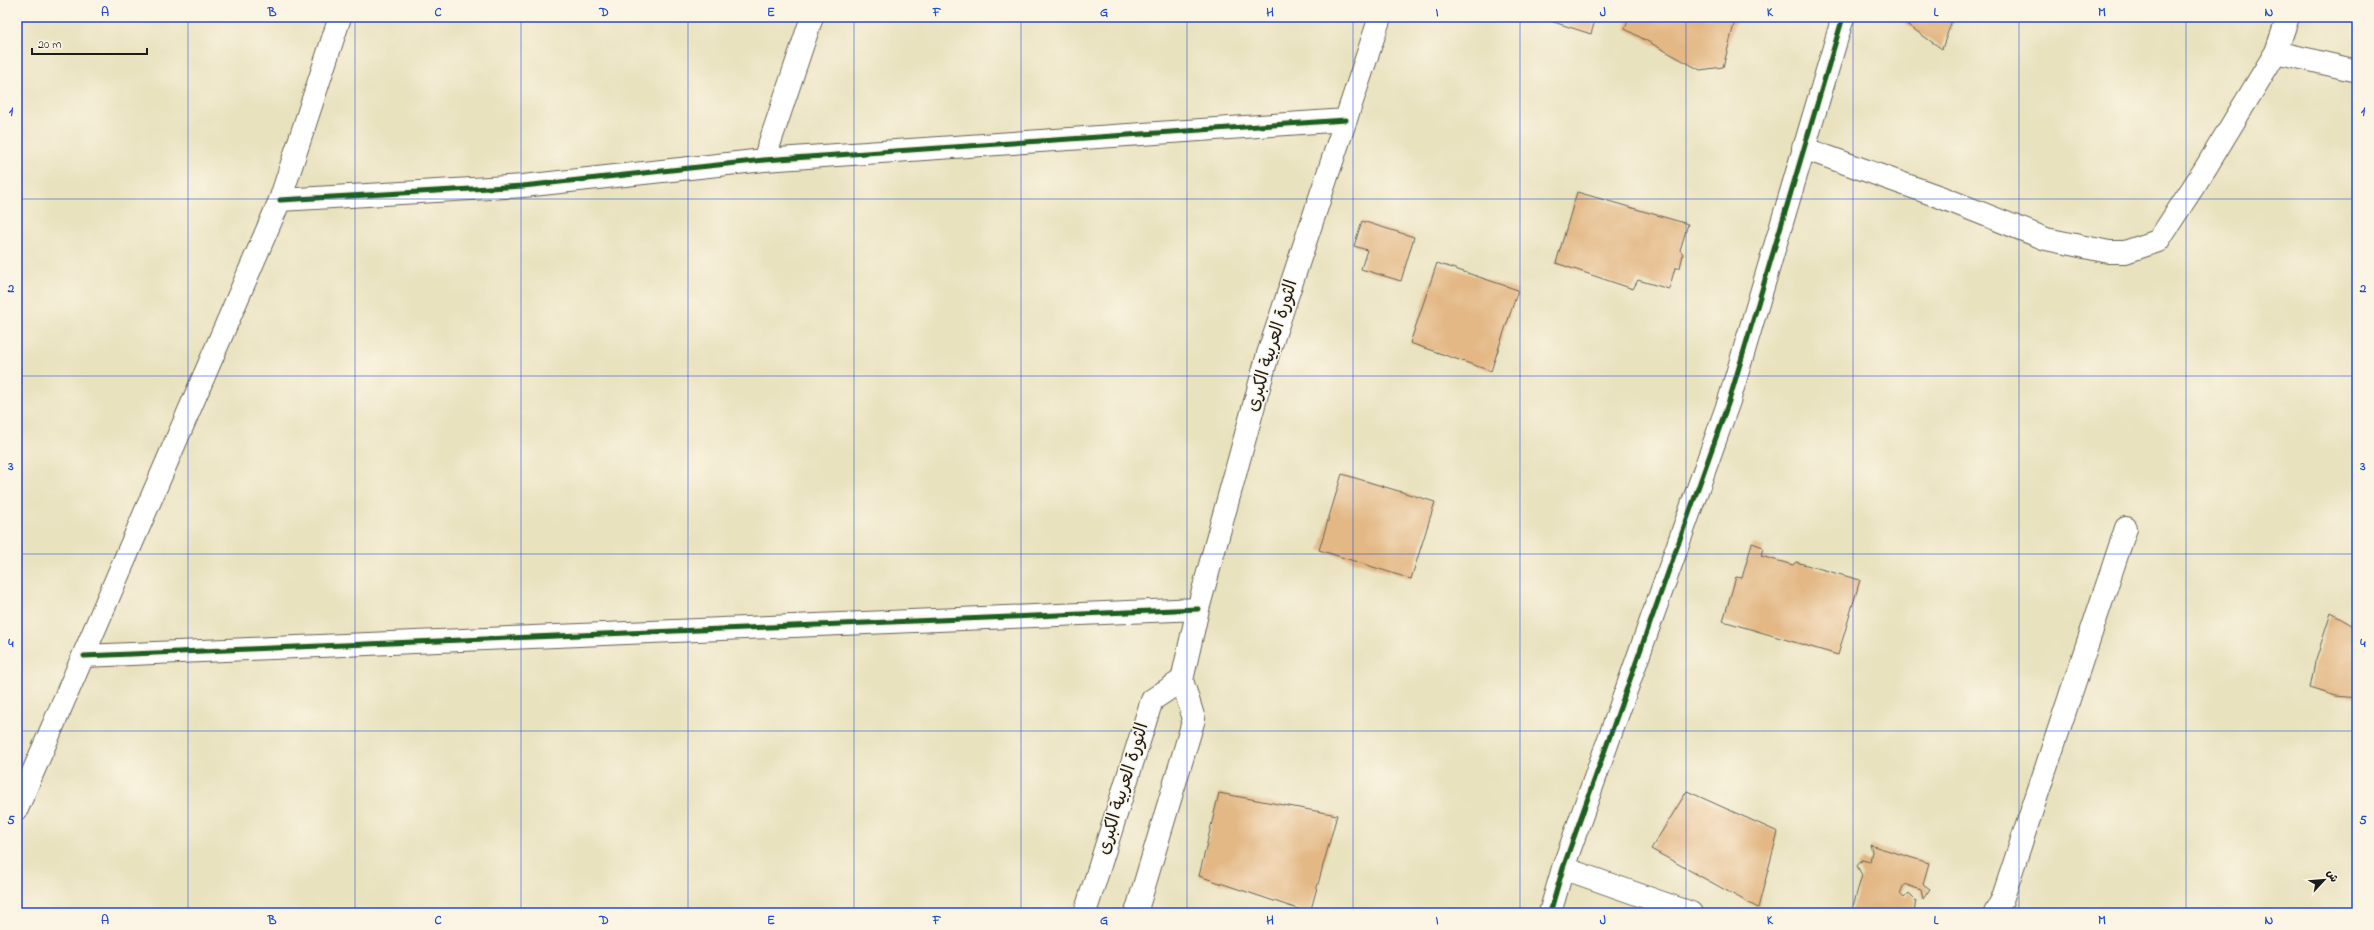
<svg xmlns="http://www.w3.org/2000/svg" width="2374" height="930" viewBox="0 0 2374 930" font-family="'Indie Flower','Playpen Sans Arabic',sans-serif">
	<rect width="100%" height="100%" fill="#fcf5e5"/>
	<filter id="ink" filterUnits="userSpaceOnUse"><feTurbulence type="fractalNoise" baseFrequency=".025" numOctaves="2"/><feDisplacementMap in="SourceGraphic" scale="8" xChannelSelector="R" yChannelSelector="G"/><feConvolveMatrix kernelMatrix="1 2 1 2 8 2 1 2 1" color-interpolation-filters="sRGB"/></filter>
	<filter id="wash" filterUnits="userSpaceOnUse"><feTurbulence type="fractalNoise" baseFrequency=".012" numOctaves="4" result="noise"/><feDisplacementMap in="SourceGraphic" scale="16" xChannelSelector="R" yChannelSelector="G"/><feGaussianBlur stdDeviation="0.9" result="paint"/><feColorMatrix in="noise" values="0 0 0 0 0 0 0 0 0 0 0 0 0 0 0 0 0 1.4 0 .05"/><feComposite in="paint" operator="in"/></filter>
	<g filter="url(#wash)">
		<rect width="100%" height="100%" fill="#e9e2bf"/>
		<g id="blocks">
			<!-- building -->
			<path fill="#e3b885" d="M1538,17H1596L1591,34Z
				M1629,17H1736L1723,67L1700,70L1625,29Z
				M1904,17H1953L1942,49L1902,21Z
				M1577,192L1688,224L1680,250L1683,254L1680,268H1675L1669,289L1638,280L1633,289L1556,263Z
				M1362,221L1414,237L1401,281L1361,269L1367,250L1354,246Z
				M1437,263L1518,290L1491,371L1410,343Z
				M1342,474L1435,502L1411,579L1319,550Z
				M1752,543L1763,547L1761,556L1793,565L1796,562L1860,580L1838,655L1723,621L1736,577L1742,578Z
				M2331,613L2357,628V698L2336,696L2310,688L2315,662Z
				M1687,791L1778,832L1758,908L1651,849Z
				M1219,793L1337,815L1310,913L1199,876Z
				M1870,845L1929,863L1923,884L1930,889L1923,899L1921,890L1904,884L1900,894L1904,898L1909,893L1916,900L1914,913H1851L1862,875L1857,866L1862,860L1870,862L1872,851Z"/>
		</g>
	</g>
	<g filter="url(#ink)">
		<use href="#blocks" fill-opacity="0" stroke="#646155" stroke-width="1"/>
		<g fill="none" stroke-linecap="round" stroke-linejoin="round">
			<!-- minor casing -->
			<g stroke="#646155" stroke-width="24">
				<path id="minor" d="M2276,52L2288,17
					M1803,148L1943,198L2046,239L2109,252H2125L2158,241L2205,169L2276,52L2357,71
					M764,160L812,17
					M280,200L523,186L764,160L1346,120
					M84,656L1198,609
					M17,809L280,200L340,17
					M1563,868L1691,913
					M1085,913L1152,700L1182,680
					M1136,913L1194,719L1182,680L1198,609L1268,354L1380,17
					M1550,913L1563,868L1729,401L1843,17
					M1995,913L2002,900L2126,528"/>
			</g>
			<!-- minor -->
			<use href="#minor" stroke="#fff" stroke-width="22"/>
			<!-- cycleway casing -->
			<g stroke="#fcf5e5" stroke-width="8">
				<path id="cycleway" d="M280,200L523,186L764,160L1346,120
					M84,656L1198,609
					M1550,913L1563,868L1729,401L1843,17"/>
			</g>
			<!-- cycleway -->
			<use href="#cycleway" stroke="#1b5e20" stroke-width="5"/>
		</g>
	</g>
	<!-- grid -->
	<path fill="none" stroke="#1d4ed8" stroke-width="1" stroke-opacity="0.55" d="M188,17V913M355,17V913M521,17V913M688,17V913M854,17V913M1021,17V913M1187,17V913M1353,17V913M1520,17V913M1686,17V913M1853,17V913M2019,17V913M2186,17V913M17,199H2357M17,376H2357M17,554H2357M17,731H2357"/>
	<g text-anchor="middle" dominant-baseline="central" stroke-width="3" stroke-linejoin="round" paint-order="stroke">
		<!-- street labels -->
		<g font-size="18" fill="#1c1c1c" stroke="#fcf5e5">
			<text transform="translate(1273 346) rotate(-73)">الثورة العربية الكبرى</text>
			<text transform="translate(1124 789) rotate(-73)">الثورة العربية الكبرى</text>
		</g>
	</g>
	<!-- margin -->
	<rect width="2374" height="930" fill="none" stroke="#fcf5e5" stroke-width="44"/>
	<!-- north arrow -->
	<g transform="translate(2324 880) rotate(64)" stroke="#fcf5e5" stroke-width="3" paint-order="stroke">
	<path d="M0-3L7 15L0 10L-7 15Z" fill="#1c1c1c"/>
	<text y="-6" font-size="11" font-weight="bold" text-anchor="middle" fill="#1c1c1c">ش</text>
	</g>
	<!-- scale -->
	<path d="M32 48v6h115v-6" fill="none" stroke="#1c1c1c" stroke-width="2"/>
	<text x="38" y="48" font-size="12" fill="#1c1c1c" stroke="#fcf5e5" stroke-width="3" paint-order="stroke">20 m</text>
	<rect x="22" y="22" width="2330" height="886" fill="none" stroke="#1d4ed8" stroke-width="1.5"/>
	<g font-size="13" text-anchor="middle" font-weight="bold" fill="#1d4ed8">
		<text x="105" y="16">A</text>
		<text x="272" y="16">B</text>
		<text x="438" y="16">C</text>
		<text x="604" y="16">D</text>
		<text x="771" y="16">E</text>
		<text x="937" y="16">F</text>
		<text x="1104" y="16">G</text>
		<text x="1270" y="16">H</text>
		<text x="1437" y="16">I</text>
		<text x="1603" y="16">J</text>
		<text x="1770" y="16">K</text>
		<text x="1936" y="16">L</text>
		<text x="2102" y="16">M</text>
		<text x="2269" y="16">N</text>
		<text x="11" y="115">1</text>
		<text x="2363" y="115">1</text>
		<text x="11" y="292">2</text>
		<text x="2363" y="292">2</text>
		<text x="11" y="470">3</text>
		<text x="2363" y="470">3</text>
		<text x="11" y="647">4</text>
		<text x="2363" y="647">4</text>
		<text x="11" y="824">5</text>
		<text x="2363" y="824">5</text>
		<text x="105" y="924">A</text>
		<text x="272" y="924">B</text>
		<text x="438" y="924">C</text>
		<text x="604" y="924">D</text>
		<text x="771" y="924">E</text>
		<text x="937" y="924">F</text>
		<text x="1104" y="924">G</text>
		<text x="1270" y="924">H</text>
		<text x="1437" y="924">I</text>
		<text x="1603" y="924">J</text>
		<text x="1770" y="924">K</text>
		<text x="1936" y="924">L</text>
		<text x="2102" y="924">M</text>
		<text x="2269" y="924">N</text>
	</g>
</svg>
